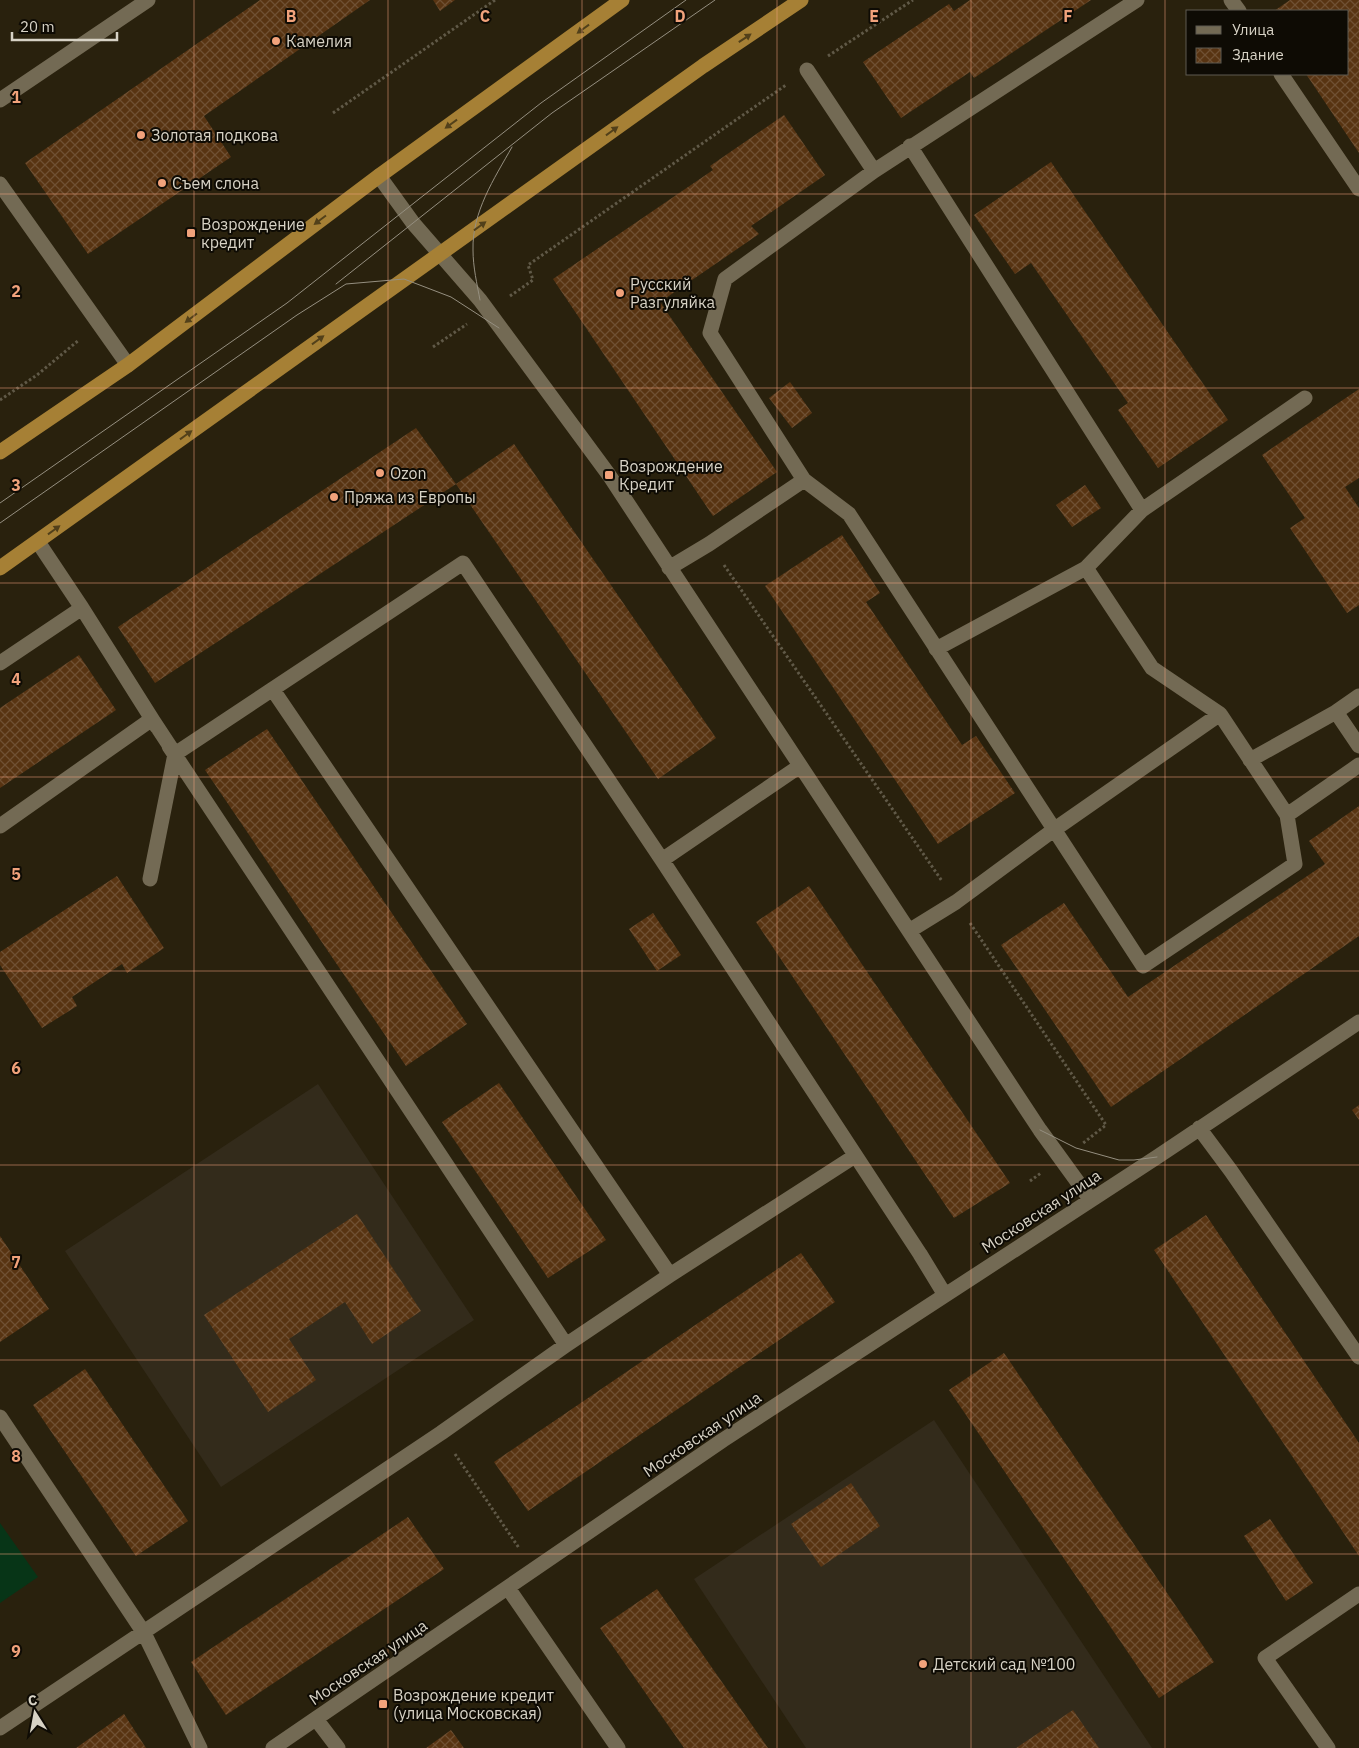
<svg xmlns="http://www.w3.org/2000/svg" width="1359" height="1748" viewBox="0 0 1359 1748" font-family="'IBM Plex Sans',sans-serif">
	<defs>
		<pattern id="building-cross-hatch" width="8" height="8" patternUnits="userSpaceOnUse" patternTransform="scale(1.25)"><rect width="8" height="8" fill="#583412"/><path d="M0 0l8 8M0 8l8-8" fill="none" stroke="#6f5033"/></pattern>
	</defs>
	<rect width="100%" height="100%" fill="#29210d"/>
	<!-- education -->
	<path fill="#332b1b" d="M318,1084L474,1320L221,1487L65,1251Z
		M934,1420L1152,1748H806L694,1579Z"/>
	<!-- grass -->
	<path fill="#073517" d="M0,1523L38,1577L0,1603Z"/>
	<!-- building -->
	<path fill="url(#building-cross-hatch)" d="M260,0H370L204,116L231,157L88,254L25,163Z
		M433,0H455L440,11Z
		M970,0H1091L974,78L970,72L901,118L863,62L949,4L954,11Z
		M1290,0H1359V153L1306,74H1348V11H1274Z
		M784,115L825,175L751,226L759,234L660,302L777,472L713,516L553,279L713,170L710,166Z
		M1051,162L1228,420L1158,468L1118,410L1128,403L1031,263L1015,274L974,215Z
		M790,382L812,413L792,428L769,398Z
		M1359,389V478L1345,487L1359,508V605L1347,613L1290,528L1305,518L1262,455Z
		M416,428L456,484L155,683L118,627Z
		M514,444L716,738L658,779L456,484Z
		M1085,485L1101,508L1072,527L1056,505Z
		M842,535L880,593L866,602L962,745L976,736L1015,793L938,844L765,586Z
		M79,655L116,710L0,788V708Z
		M267,729L467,1024L406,1066L205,770Z
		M1359,806V936L1111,1107L1001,945L1064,903L1128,997L1325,864L1309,841Z
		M117,876L164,948L127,973L122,964L72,997L77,1006L42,1028L0,965V952Z
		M809,886L1010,1183L954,1218L756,922Z
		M653,913L681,955L657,971L629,929Z
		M499,1083L606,1240L548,1278L442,1122Z
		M1359,1105V1120L1352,1110Z
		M357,1214L421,1311L372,1344L345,1302L289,1339L316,1380L268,1412L204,1315Z
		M1206,1215L1359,1443V1556L1154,1250Z
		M0,1236L49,1309L0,1342Z
		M801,1253L835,1302L528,1511L494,1462Z
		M1004,1353L1214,1662L1159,1698L949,1390Z
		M85,1369L188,1521L136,1556L33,1405Z
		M851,1483L880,1526L821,1567L791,1524Z
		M408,1517L444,1569L226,1715L191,1662Z
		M1270,1519L1313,1583L1286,1601L1244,1536Z
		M657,1589L768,1748H684L600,1628Z
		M1073,1710L1099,1748H1016Z
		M124,1714L146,1748H76Z
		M451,1730L464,1748H426Z"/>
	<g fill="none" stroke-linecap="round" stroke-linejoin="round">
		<!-- path -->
		<path stroke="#605947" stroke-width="3" stroke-dasharray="2.5 2.5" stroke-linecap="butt" d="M828,56L913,0
			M333,113L495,0
			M510,296L533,280L528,265L786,85
			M433,347L467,324
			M0,400L37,375L79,340
			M724,565L942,881
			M970,923L1106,1125L1082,1144
			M1030,1181L1041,1173
			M455,1454L519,1548"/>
		<!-- minor -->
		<path stroke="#736a54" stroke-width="15" d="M1231,0L1239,11
			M807,70L874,171
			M1281,74L1359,189
			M0,100L148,0
			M910,146L1142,510
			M379,176L413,223L480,300L609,475L1040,1130L1090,1199
			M0,184L128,365
			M804,480L849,514L1143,966L1295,864L1287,815L1220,714L1055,829L956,902L909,931
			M38,542L82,608L157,727
			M669,568L709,544L804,480L710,333L725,279L874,171L1137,0
			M1086,568L1152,668L1220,714
			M936,649L1086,568L1142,510L1305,398
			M0,663L82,608
			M273,690L670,1275
			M1359,696L1336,712L1359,746
			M152,719L175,754L463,563L662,860L920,1254L945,1295
			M169,746L566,1345
			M1250,760L1336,712
			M1287,815L1359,765
			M0,826L152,719
			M662,860L800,766
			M150,879L175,754L172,750
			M1199,1128L1231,1171L1359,1357
			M0,1417L144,1633L200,1748
			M508,1588L618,1748
			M316,1719L338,1748
			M0,1728L441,1433L566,1345L670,1275L855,1156
			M273,1748L723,1440L1157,1157L1359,1022
			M1328,1748L1265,1658L1359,1594"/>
		<!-- highway -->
		<path stroke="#a68035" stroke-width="15" d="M0,452L128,365L379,176L622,0
			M0,568L703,66L801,0"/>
		<!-- tram -->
		<path stroke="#958f80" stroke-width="1" d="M336,284L552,113L715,0
			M480,300C477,284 473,267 473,250C472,212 494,179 512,147
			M0,503L287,303L541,103L686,0
			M0,523L297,315L346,284L404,279L451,297L499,328
			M1040,1130L1076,1148L1119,1160H1134L1157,1157"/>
	</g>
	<!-- one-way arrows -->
	<defs><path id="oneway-solid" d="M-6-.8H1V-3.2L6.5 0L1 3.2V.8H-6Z" transform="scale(1.25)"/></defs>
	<g fill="#52401a">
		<use href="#oneway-solid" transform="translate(583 29) rotate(144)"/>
		<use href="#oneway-solid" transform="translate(745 38) rotate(-34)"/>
		<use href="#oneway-solid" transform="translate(451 124) rotate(144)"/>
		<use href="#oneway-solid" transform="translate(612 131) rotate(-36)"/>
		<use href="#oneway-solid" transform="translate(320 220) rotate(143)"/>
		<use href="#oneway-solid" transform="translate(480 226) rotate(-36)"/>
		<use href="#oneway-solid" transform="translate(191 318) rotate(143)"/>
		<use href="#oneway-solid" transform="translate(318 340) rotate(-36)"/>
		<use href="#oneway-solid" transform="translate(186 435) rotate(-36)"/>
		<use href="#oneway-solid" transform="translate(54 530) rotate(-36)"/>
	</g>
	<!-- grid -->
	<path fill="none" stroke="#f1a27b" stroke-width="1" stroke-opacity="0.55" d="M194,0V1748M388,0V1748M582,0V1748M777,0V1748M971,0V1748M1165,0V1748M0,194H1359M0,388H1359M0,583H1359M0,777H1359M0,971H1359M0,1165H1359M0,1360H1359M0,1554H1359"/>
	<!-- markers -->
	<g fill="#f1a27b" stroke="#0e0b04" stroke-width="2">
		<circle cx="276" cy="41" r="5"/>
		<circle cx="141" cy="135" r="5"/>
		<circle cx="162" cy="183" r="5"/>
		<rect x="186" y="228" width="10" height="10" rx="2.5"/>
		<circle cx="620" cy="293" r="5"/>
		<circle cx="380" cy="473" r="5"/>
		<rect x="604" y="470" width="10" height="10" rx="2.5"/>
		<circle cx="334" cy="497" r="5"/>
		<circle cx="923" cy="1664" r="5"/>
		<rect x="378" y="1699" width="10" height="10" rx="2.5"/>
	</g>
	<g text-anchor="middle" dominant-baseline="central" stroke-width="4" stroke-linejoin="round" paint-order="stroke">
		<!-- poi labels -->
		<g font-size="16" fill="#d7d2c5" stroke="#0e0b04" text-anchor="start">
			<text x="286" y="41">Камелия</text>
			<text x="151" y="135">Золотая подкова</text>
			<text x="172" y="183">Съем слона</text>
			<text x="201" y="224">Возрождение<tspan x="201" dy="18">кредит</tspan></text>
			<text x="630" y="284">Русский<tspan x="630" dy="18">Разгуляйка</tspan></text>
			<text x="619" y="466">Возрождение<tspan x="619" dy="18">Кредит</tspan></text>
			<text x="390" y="473">Ozon</text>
			<text x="344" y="497">Пряжа из Европы</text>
			<text x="933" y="1664">Детский сад №100</text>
			<text x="393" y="1695">Возрождение кредит<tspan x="393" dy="18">(улица Московская)</tspan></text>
		</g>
		<!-- street labels -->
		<g font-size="16" fill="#d7d2c5" stroke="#0e0b04">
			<text transform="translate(1041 1211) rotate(-33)">Московская улица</text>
			<text transform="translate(702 1434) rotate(-34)">Московская улица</text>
			<text transform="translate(368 1662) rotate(-34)">Московская улица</text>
		</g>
	</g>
	<g font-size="16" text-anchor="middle" font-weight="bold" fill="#f1a27b" stroke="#0e0b04" stroke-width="4" stroke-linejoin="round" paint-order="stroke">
		<text x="291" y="22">B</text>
		<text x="485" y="22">C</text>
		<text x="680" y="22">D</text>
		<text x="874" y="22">E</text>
		<text x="1068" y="22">F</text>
		<text x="16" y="103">1</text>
		<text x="16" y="297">2</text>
		<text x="16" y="491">3</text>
		<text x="16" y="685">4</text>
		<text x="16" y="880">5</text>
		<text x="16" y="1074">6</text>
		<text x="16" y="1268">7</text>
		<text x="16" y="1462">8</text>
		<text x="16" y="1657">9</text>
	</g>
	<!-- legend -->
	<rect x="1186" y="10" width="162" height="65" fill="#0e0b04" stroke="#5e5b51"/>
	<rect x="1196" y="26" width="25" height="8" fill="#736a54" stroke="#5e5b51"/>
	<text x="1232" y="35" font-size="15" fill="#d7d2c5">Улица</text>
	<rect x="1196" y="48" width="25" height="15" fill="url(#building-cross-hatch)" stroke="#5e5b51"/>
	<text x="1232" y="60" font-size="15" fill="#d7d2c5">Здание</text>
	<!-- north arrow -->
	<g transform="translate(35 1713) rotate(349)" stroke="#0e0b04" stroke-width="4" paint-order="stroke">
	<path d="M0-4L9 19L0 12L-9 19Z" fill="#d7d2c5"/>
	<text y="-8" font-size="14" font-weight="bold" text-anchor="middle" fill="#d7d2c5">С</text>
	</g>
	<!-- scale -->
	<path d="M12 32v8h105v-8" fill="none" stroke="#d7d2c5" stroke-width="2.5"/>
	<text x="20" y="32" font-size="15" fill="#d7d2c5" stroke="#0e0b04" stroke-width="4" paint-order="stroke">20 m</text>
</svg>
